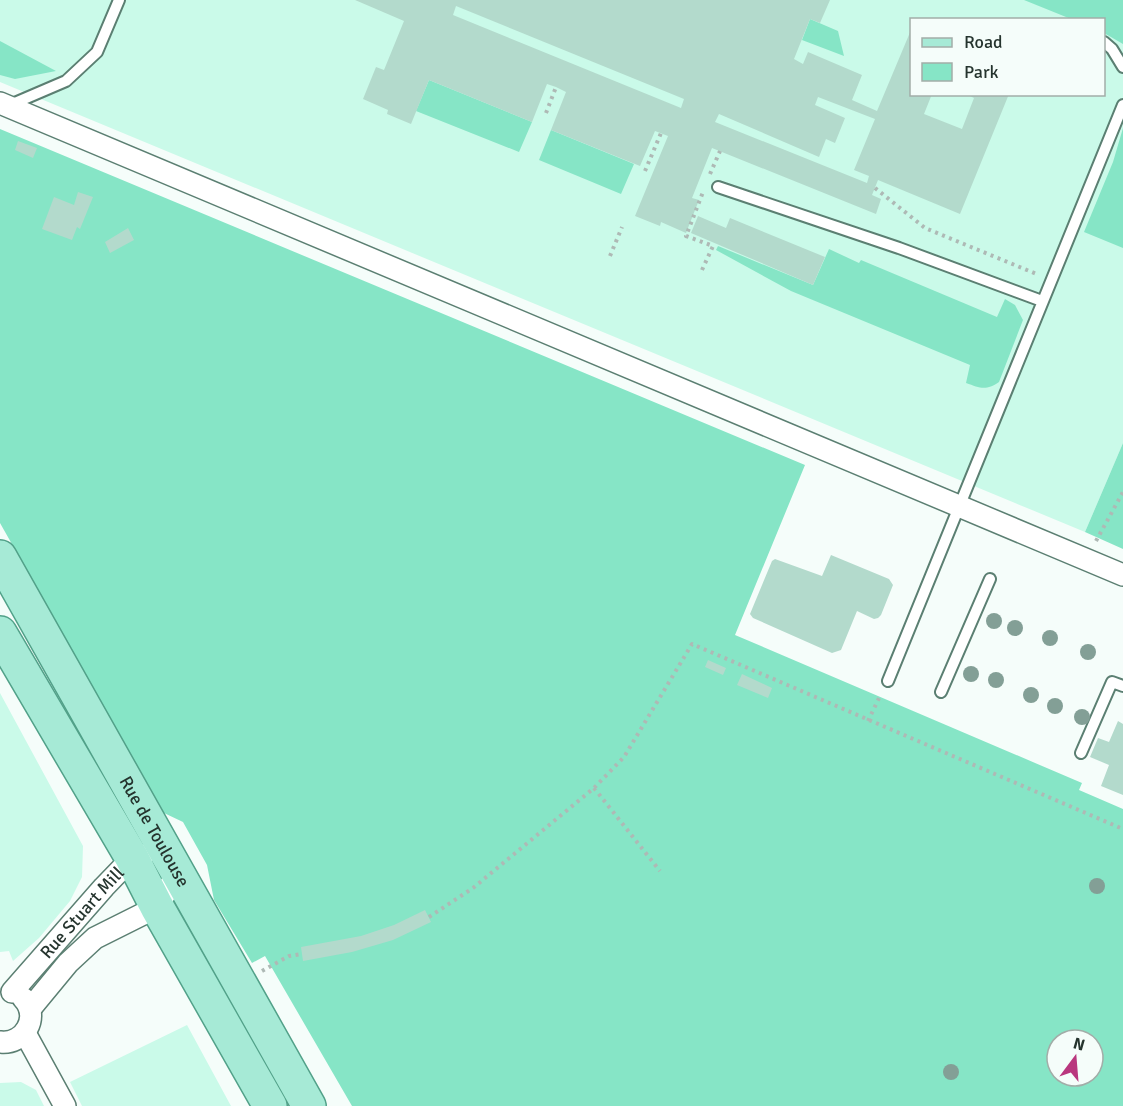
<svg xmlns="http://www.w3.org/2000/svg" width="1123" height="1106" viewBox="0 0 1123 1106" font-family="Signika,sans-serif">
	<rect width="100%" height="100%" fill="#f5fdfa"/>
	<!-- built -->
	<path fill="#cafae9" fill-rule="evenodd" d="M0,0H1123V443L1085,532L0,82ZM912,20H1104V94H912Z
		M0,693L83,846L82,877L70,901L39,938L13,961L9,951L0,952Z
		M187,1025L231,1106H82L70,1082Z
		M21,1082L36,1090L44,1106H0V1083Z"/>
	<!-- green -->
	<path fill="#86e5c6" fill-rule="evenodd" d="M1024,0H1123V44L1104,33V20L1071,19Z
		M810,19L838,31L844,56L802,40Z
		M0,41L56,71L15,79L0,75Z
		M429,80L532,122L519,152L416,111Z
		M1123,128V248L1084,232L1113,162Z
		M0,129L805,465L735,635L1082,783L1079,790L1123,809V1106H352L265,956L252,963L214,900L207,865L183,822L164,813L0,523ZM1057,1040H1093V1076H1057Z
		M551,130L634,164L621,194L539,160Z
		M718,246L813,285L829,249L859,263L861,260L997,317L1005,299L1015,305L1023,320L999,382C986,391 980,388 966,383L970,365L791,291L716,250Z
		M1123,443V549L1085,532Z"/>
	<!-- building -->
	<path fill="#b3dacc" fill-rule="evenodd" d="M355,0H830L820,23L810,19L794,59L803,64L808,52L862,75L852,100L877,111L911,30L912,94H932L924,114L962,129L974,98L966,94H1009L960,214L878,180L872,195L881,199L876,214L712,148L692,198L699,200L686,233L661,222L660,226L635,216L668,136L655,131L640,166L551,130L566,92L556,87L547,84L532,122L429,80L411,124L387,114L388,110L363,99L376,67L384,70L404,21ZM456,6L684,99L681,108L453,15ZM818,97L875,119L854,170L869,176L867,183L715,122L719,114L819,157L826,139L835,143L845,118L815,105Z
		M18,141L37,148L33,158L15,150Z
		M78,192L93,197L80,229L77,227L72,240L42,229L54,197L74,205Z
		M698,216L726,228L730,218L825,257L813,285L691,233Z
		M128,228L134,240L110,253L105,242Z
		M831,555L889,579L893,585L881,615L878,618L874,619L857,611L841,650L832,653L753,618L750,614L772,561L775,559L822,576Z
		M708,660L726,668L723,675L705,667Z
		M742,674L772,688L768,698L737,685Z
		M1118,721L1123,724V795L1101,786L1109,765L1090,757L1098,738L1109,742Z
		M425,910L431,922L393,940L352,952L303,961L301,947L361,936L394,925Z"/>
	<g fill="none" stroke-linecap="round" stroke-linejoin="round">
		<!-- lane casing -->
		<g stroke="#5b7f72" stroke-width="14">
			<path id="lane" d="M1104,42L1112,49L1123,67
				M10,105L66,81L97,52L119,0
				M718,187L899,248L1042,301
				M888,681L1123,105
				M941,692L990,579
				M1081,753L1112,682L1123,686"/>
		</g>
		<!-- street casing -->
		<g stroke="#5b7f72" stroke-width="24">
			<g id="street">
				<path d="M0,103L1123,575"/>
				<path id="s1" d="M12,992L104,887L132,858L144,855"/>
				<path d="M30,1009L68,963L95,938L157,907L178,872"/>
				<path d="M25,1033L65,1106"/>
				<path d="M0,1042C24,1045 41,1017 23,998"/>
			</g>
		</g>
		<!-- primary casing -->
		<g stroke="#52a189" stroke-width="36">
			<g id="primary">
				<path id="s2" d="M0,557L309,1106"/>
				<path d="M0,633L132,858L157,907L270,1106"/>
			</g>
		</g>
		<!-- path -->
		<path stroke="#aeb9b5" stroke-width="4" stroke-dasharray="3 4.5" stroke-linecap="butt" d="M546,113L556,87
			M645,171L661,133
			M710,174L720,151
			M875,188L925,228L1039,275
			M610,256L622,227
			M702,270L713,246L686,236L703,192
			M1096,541L1123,492
			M868,721L881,694
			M594,788L660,871
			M429,917L473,888L594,788L624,757L692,644L1123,829
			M262,971L289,956L302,954"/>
		<!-- lane -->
		<use href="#lane" stroke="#fff" stroke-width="10"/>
		<!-- street -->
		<use href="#street" stroke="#fff" stroke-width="21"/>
		<!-- primary -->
		<use href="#primary" stroke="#a6ead6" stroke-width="33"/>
	</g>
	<!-- trees -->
	<g fill="#839f96">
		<circle cx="994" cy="621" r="8"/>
		<circle cx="1015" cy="628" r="8"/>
		<circle cx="1050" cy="638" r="8"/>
		<circle cx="1088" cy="652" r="8"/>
		<circle cx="971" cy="674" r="8"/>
		<circle cx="996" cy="680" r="8"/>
		<circle cx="1031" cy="695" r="8"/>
		<circle cx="1055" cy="706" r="8"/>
		<circle cx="1082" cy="717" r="8"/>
		<circle cx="1097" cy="886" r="8"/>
		<circle cx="951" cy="1072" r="8"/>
	</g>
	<g text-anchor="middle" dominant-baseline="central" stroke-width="6" stroke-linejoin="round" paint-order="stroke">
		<!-- street labels -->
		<g font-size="18" fill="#25342e" stroke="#f5fdfa">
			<text stroke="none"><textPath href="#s2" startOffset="315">Rue de Toulouse</textPath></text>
			<text stroke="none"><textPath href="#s1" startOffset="106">Rue Stuart Mill</textPath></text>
		</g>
	</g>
	<!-- legend -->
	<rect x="910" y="18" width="195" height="78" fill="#f5fdfa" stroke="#a2ada8" stroke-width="1.5"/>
	<rect x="922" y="38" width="30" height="9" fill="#a6ead6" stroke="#a2ada8" stroke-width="1.5"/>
	<text x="964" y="48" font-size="18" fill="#25342e">Road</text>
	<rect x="922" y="63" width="30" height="18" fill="#86e5c6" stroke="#a2ada8" stroke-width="1.5"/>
	<text x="964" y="78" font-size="18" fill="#25342e">Park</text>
	<!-- north arrow -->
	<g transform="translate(1075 1058) rotate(16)"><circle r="28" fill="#f5fdfa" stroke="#a2ada8" stroke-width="1.5"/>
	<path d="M0-4.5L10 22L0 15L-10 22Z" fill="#b9377e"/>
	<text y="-9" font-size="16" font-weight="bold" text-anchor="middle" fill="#25342e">N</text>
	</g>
</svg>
